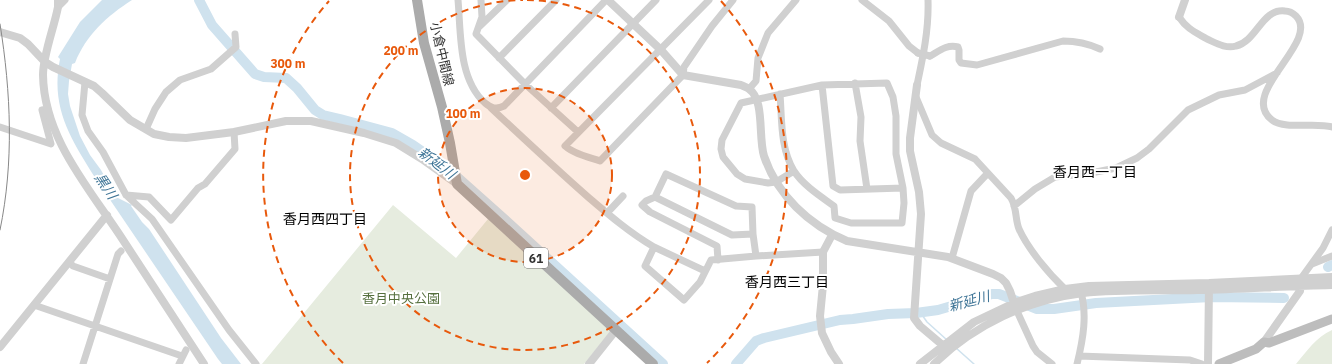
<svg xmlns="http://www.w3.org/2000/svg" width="1332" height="364" font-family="'IBM Plex Sans','Noto Sans JP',sans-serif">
<rect width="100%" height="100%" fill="#fff"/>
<path fill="#e6ecdf" d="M393 205 456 258 488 219 611 331 584 364H262Z
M1332 330V364H1296C1307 351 1316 337 1332 330Z"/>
<path fill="#cfe2ee" d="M102 0H132C107 16 86 35 75 63L72 64 69 81 68 94 70 106 80 136 90 155 101 170 116 197 132 205 131 206 142 222 149 229 221 338 241 364H222L218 359 96 179C71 139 50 108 60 59L58 57 80 22Z"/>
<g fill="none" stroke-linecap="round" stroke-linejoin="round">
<path stroke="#cfe2ee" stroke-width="1.5" d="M920 312 927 322 947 340
M956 348 974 364"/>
<path stroke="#cfe2ee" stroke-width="10" d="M199 0 212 25 255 74 264 77 286 78 297 88 315 110 323 115 340 119 392 133 413 145 439 163 457 177 503 218 663 364
M1328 267 1332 265
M736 364 756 341 764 338 840 320 853 319 888 314 916 313 938 310 992 294H999L1037 309H1054L1096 303 1211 297 1284 298"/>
<path stroke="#d0d0d0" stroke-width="7" d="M458 0C461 32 458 79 485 103 491 108 496 110 504 106L606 0
M481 0 482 17 476 34 525 84 578 132
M709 0 565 146C574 154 588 157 600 161L683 75 684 67 712 26 733 0
M862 0 889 21 909 46 918 53
M58 7 65 0
M1179 17C1187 29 1195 32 1207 39 1216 43 1226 49 1236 46 1257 41 1262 8 1285 11 1289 11 1293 13 1296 16 1321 42 1237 93 1272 120 1285 130 1317 122 1332 127
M480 26 507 0
M930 56C939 51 947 44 958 47L959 50V60L961 63 977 65 1063 41C1077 41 1087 43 1100 49
M499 58 556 0
M85 82 82 115 88 131 103 152 126 195 152 219 229 330 256 364
M855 83 861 117 860 141 867 189
M822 85 833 186 840 190 903 188
M917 85C923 57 929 29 928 0
M749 89 756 81 758 58 768 33 796 0
M780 94C782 119 780 148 794 171 803 185 820 196 834 206L835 218 851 223H902L904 203 903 188 896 154V116L893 97 887 83 822 85 741 103 722 140 721 149 723 157 737 174 745 179 768 183 776 182 794 171
M916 97 932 135 941 143 975 159 1011 198C1017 208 1015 219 1019 229 1028 249 1049 274 1065 289
M491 108C523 138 555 168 588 197 609 215 630 233 654 247L645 266 684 300 700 282 711 260 756 256 823 252
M551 108 656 0
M0 127 51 144 42 110 48 109
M146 129 155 109 166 92 180 80 211 69 236 47 235 34
M126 195 149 197 171 220 198 188 205 184 235 149 234 132
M655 197 666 174 736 206 752 207 753 234
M1014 206 1035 189 1055 177 1091 173 1116 168 1137 158 1149 149 1188 110 1219 95 1245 90 1277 73
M607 213 623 196
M654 247 705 271
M952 258 971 191 987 174
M718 260 717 246 650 212 642 205 646 201 655 197 732 235 753 234 756 256
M69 262 73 266 110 279
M1312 264 1332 256
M1302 277 1323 248 1332 230
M34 305 182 356
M1016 309 1033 346 1037 352 1052 364
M1079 356 1190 360 1202 364
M83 364 118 254 121 251
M179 364 186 350
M1077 364C1083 340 1088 313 1080 289"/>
<path stroke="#d0d0d0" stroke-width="8" d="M58 0V7C54 28 43 55 43 75 44 139 90 189 123 240 150 281 177 323 204 364
M608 0 661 50 683 75 741 85C743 86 747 87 749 89 765 100 758 137 764 156 777 195 809 225 847 241L948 257 993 274 1001 278 1006 283 1010 291 1016 309
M1179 17 1185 0
M0 32 20 38 28 44 45 62 53 67 94 86 102 93 130 120 154 134 169 137 186 138 234 132 286 121H311L364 133 396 143 422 159 457 184
M917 85 910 138V151L919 192 921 214 914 318 920 326 946 348
M832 235 823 252V285L820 316 822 333 831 352 839 364
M1264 342 1300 291 1301 282
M0 347 107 215
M589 364 616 330
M920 364 974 322 1014 303 1035 296 1065 289 1089 286 1209 283 1332 277
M934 364C974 325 1027 300 1083 293 1121 289 1160 291 1198 290 1243 289 1287 286 1332 285
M1208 364 1209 286"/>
<path stroke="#bdbdbd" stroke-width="9" d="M1219 364 1256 349 1264 342 1269 343 1332 319"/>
<path stroke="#ababab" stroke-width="10" d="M417 0 424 43 442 107 450 143 457 184 653 364"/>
<path stroke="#888" stroke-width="1" d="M0 24C11 93 14 162 0 230"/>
<path stroke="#d0d0d0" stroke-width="7" d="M918 53 930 56"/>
</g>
<circle cx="525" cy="175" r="87" fill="#e8590c" fill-opacity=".12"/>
<g fill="none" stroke="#e8590c" stroke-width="2" stroke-dasharray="7 5">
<circle cx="525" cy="175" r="87"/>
<path d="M527 0A175 175 0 1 1 523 0"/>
<path d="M343 363A262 262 0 0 1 329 1M721 1A262 262 0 0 1 707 363"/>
</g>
<g text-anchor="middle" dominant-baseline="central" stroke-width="4" stroke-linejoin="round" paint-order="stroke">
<rect fill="#fff" stroke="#707070" stroke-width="1" x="524" y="248" width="24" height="20" rx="3"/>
<g font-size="12" font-weight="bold" fill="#333">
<text x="536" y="258">61</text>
</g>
<g font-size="13" fill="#333" stroke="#fff">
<text transform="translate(442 54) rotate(77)">小倉中間線</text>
</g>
<g font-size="13" fill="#56703f" stroke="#fff">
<text x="401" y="298">香月中央公園</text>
</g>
<g font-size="14" font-style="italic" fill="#3f7597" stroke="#fff">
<text transform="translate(437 163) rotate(37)">新延川</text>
<text transform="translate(106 186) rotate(56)">黒川</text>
<text transform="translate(969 301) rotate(-15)">新延川</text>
</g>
<g font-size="14" fill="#000" stroke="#fff">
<text x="1095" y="172">香月西一丁目</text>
<text x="325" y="219">香月西四丁目</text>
<text x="787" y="282">香月西三丁目</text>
</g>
</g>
<circle cx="525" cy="175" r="6" fill="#e8590c" stroke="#fff" stroke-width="2"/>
<g font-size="12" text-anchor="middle" font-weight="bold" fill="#e8590c" stroke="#fff" stroke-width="4" stroke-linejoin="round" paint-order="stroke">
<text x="401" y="55">200 m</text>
<text x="288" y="68">300 m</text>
<text x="463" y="118">100 m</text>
</g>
</svg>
